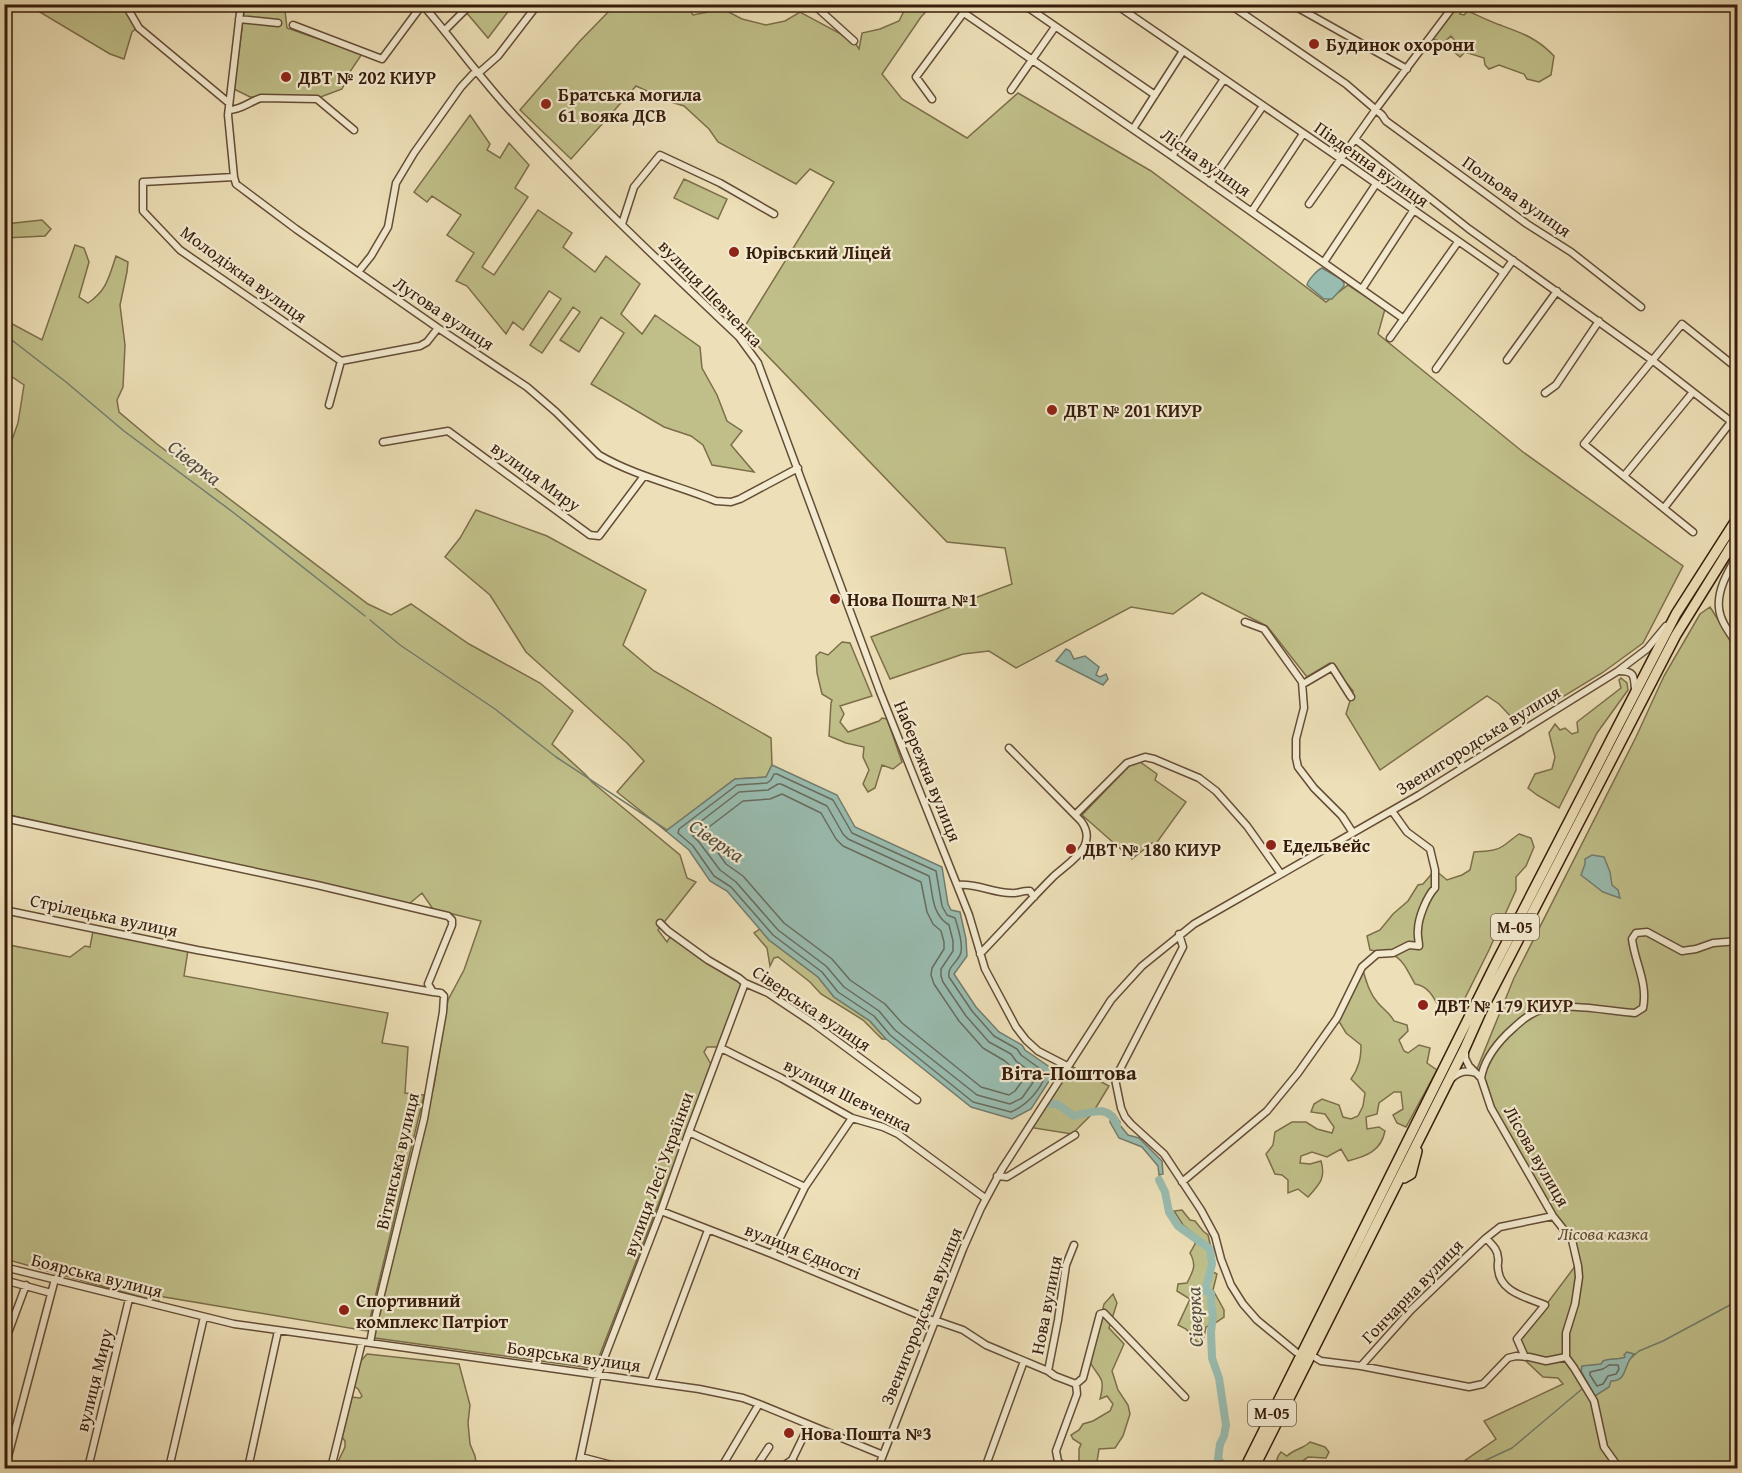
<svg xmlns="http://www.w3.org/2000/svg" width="1742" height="1473" font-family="'Gentium Book Plus',serif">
<rect width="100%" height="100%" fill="#eddfb7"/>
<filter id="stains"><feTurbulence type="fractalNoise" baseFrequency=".00333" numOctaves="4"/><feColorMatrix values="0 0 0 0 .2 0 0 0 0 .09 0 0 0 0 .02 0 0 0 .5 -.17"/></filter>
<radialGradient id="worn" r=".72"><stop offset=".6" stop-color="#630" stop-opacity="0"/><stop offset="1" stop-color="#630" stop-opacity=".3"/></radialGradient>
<path fill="#c0bf89" stroke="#7c6e4a" stroke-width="1.5" d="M28 5H125L137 28 132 32 124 59 110 54Z
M245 5 285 11 287 28 362 54 343 82 344 85 342 89 318 98 286 95 250 97 234 89Z
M471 5H513L488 38 465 11Z
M615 5H687L693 15 723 9 742 19 766 25 785 21 800 12 854 41 859 49 862 33 880 29 899 21 907 5H932L921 17 882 74 902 99 967 138 1018 93 1151 171 1326 302 1348 285 1385 309 1378 334 1523 452 1683 566 1643 643 1602 673 1518 724 1499 704 1487 696 1380 770 1346 714 1353 691 1330 663 1307 677 1267 626 1202 593 1173 614 1131 607 1016 668 989 651 963 654 890 679 871 637 1012 584 1005 548 947 542 759 347 745 326 834 182 810 169 796 184 718 142 709 129 684 106 671 102 636 86 571 159 520 110 579 42Z
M1457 5H1466L1460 14 1464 15 1468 11C1479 16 1489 21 1500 25 1522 33 1537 38 1554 56L1551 75 1539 82 1527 79 1524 74 1499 65 1489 69 1485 65 1484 58 1465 52 1460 57 1453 51 1456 42 1451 36 1443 43 1434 39 1435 34Z
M470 115 490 144 487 150 500 158 509 143 529 165 515 188 528 197 482 267 494 275 538 210 572 233 563 247 595 272 606 256 640 284 621 314 642 334 655 315 700 347 702 368 717 395 727 421 742 431 731 445 754 472 712 465 703 445 691 436 664 427 591 384 624 333 601 317 579 352 560 340 580 312 573 307 542 353 530 345 561 299 549 291 523 330 513 322 506 334 467 286 456 281 474 253 447 235 461 215 432 196 427 202 414 192Z
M684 179 727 199 718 219 674 198Z
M42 220 51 229 45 236 5 238V224Z
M75 245 84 248 89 262 79 297 88 303C107 290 109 277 116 256L128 262 127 272 120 305 125 345 123 387 117 400 119 412 157 444 368 604 391 615 411 604 469 644 540 683 573 711 552 744 585 774 592 782 680 855 687 878 696 882 658 930 667 942 670 937 738 979 743 989 719 1047H707L704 1052 712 1066 597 1362 591 1368 375 1338 371 1328 434 1085 448 1000 464 970 481 921 433 909 422 893 409 904 5 814 4 462 18 423 24 385 5 372V320L42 340Z
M476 510 547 536 646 590 623 645 654 671 771 738 772 765 766 777 735 779 666 831 617 792 644 761 627 743 526 652 490 595 445 557 460 538Z
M1710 607 1738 651 1737 1468H1454L1496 1439 1484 1421 1563 1384 1558 1378 1543 1377 1527 1362 1519 1341 1576 1265 1577 1255 1494 1107 1486 1081 1477 1069 1514 978 1636 737 1664 676 1700 614Z
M842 642 850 643 872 696 840 706 844 714 840 722 848 732 879 721 882 718 887 719 902 762 893 769 882 765 875 788 868 792 863 784 869 770 863 757 864 747 846 743 829 736 831 703 832 700 822 694 817 673 816 656 820 652 828 655Z
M1621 678 1627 683 1628 690 1597 733 1559 808 1537 795 1528 788 1535 774 1552 769 1555 757 1549 733 1555 724 1560 730 1565 728 1572 734 1578 732 1577 722 1621 688 1619 680Z
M1140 762 1157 774 1155 780 1186 802 1155 845 1152 843 1132 859 1082 815 1129 766Z
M1519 834 1531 838 1534 847 1526 866 1516 877V890L1489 950 1463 1002 1456 1010 1439 1007C1433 996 1428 986 1415 984 1400 957 1401 954 1370 950L1367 936 1380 930 1393 914 1408 901 1418 885 1423 884 1435 870 1447 880 1462 875 1470 870 1474 852C1484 851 1495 852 1503 846 1509 842 1513 838 1519 834Z
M760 929 769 940 818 977 834 997 870 1021 886 1039H882L863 1020 821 994 810 982 778 957 774 958 770 966 767 948 754 933Z
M93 931 188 950 184 976 388 1013 382 1043 408 1047 405 1093 424 1095 367 1331 158 1296 159 1302 5 1259 4 968 9 945 70 957 85 946 90 947Z
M1362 967C1366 980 1369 993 1378 1003 1383 1009 1390 1013 1394 1021L1407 1025 1408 1031 1399 1040 1404 1051 1408 1053 1419 1045 1430 1048 1427 1063 1437 1070 1406 1127 1397 1123 1393 1115 1403 1109 1401 1092H1394L1379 1103 1377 1114 1366 1117 1367 1129 1379 1127 1385 1131C1381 1151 1367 1156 1348 1161L1341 1149 1327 1157 1312 1152 1301 1156 1300 1163 1310 1164 1321 1161C1326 1178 1320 1184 1308 1197L1298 1189 1288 1193V1180L1282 1175 1275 1174 1266 1154 1273 1145 1275 1132 1292 1122H1306L1317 1129 1332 1133 1334 1127 1325 1114 1311 1112 1314 1104 1322 1099 1339 1105 1343 1117 1351 1119 1358 1116 1363 1106 1365 1093 1351 1079C1359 1068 1361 1058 1361 1045L1346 1033 1337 1018Z
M1073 1067 1109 1086 1092 1114 1072 1134 1028 1127Z
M1182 1210 1190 1220 1195 1221 1203 1231 1208 1235 1214 1260 1213 1272 1217 1274 1213 1290 1224 1310V1317L1215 1323 1206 1327 1204 1337 1198 1343 1186 1329 1178 1325 1190 1299 1177 1291 1178 1284 1187 1283C1193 1271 1197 1266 1190 1253L1195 1244 1194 1234 1183 1225 1174 1211Z
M1113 1294 1117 1303 1109 1328 1124 1344 1112 1371 1118 1390 1128 1405 1130 1414 1123 1436 1115 1448 1099 1449 1096 1468H1079V1449L1081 1444 1073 1439 1071 1435 1079 1430 1083 1424 1093 1421 1110 1411 1113 1404 1107 1396 1100 1399C1106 1376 1099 1379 1090 1362L1104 1304Z
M367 1354 459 1364 470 1405 468 1423 470 1444 475 1456 477 1468H335L345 1447V1441L342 1437 352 1397 360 1398 362 1396 358 1389 354 1386 359 1363Z
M1310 1442 1325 1447 1329 1452 1326 1458 1308 1457C1301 1464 1295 1461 1288 1468H1279C1276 1461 1276 1458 1281 1452L1287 1456C1294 1449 1303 1449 1310 1442Z"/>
<path fill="#99bcb0" stroke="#727c6e" stroke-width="1.5" d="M1322 268 1341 279 1344 283V286L1332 299H1324L1307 285C1308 280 1317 270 1322 268Z
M1066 649 1070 651 1074 659 1085 656 1099 667 1096 675 1100 677 1106 674 1108 679 1103 685 1056 661Z
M772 765 837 795 855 827 942 867 948 904 951 910 960 912 966 939 967 956 954 974 976 1007 999 1032 1022 1045 1025 1050 1054 1070 1053 1075 1031 1109 1012 1119 971 1107 886 1039 870 1021 834 997 818 977 769 940 727 891 710 881 689 850 666 831 735 779 766 777Z
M1592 855 1604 857 1610 872 1612 885 1618 890 1620 898 1603 892 1581 875 1585 864V859Z
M1114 1114 1120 1122 1119 1124 1128 1135 1139 1138 1162 1161 1163 1174 1159 1175 1158 1166 1142 1147 1119 1138 1110 1122 1111 1115Z
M1627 1352 1634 1354C1632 1357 1629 1360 1628 1363 1624 1372 1624 1381 1611 1381L1609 1387 1595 1396 1581 1371 1582 1366 1601 1364 1603 1361C1610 1358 1618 1360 1625 1357L1624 1355Z"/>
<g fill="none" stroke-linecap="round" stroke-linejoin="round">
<path stroke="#686c5e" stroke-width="1.5" d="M774 774H777L833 800 852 833 936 871 942 906 947 915 955 918C958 928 963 941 961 952 959 962 947 966 949 977L972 1011 994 1036 1017 1049 1021 1055 1046 1073C1041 1090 1027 1105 1011 1112L973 1102 890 1035 874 1016 838 992 822 972 773 935 731 887 714 876 693 846 678 833 679 829 737 785 767 783 771 780Z
M778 784H781L827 806 843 834 848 839 929 876C933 893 931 914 949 925L953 941V951L941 969V976L943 982 966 1016 989 1042 1011 1054 1016 1061 1035 1075 1036 1078 1022 1098 1010 1104 977 1095 895 1030 879 1011 844 987 826 966 778 930 736 882 720 870 699 842 690 833 691 829 739 792 768 790Z
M782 794 821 813 836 839 843 846 921 882 927 912 933 924 941 931 944 942V949L932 968 931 975 934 984 959 1021 983 1048 1005 1061 1023 1077V1080L1015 1091 1009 1095 981 1087 902 1023 885 1004 850 980 832 959 784 923 743 876 726 864 704 833 705 830 743 801 770 799Z
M1609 1365H1618L1619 1369 1616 1374 1608 1376 1603 1384 1597 1386 1590 1375V1372L1603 1369Z"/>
<path stroke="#727c6e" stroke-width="1.5" d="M4 334 66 382 124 431 234 513 365 616
M370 620 400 645 495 709 556 757 667 830
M1632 1357 1639 1351 1663 1341 1730 1305 1738 1302
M1469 1468 1512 1448 1582 1389"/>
<path stroke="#99bcb0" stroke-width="8" d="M1051 1104H1057L1074 1116C1091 1112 1109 1104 1117 1125
M1159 1180 1165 1192 1169 1212 1178 1226 1210 1249 1212 1264 1205 1291 1211 1293V1303L1213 1315 1211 1332 1212 1358 1219 1378 1226 1425 1224 1436 1220 1444 1218 1459 1226 1468"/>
<defs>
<path id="minor" d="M125 4 139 28 229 103
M241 4 228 115 234 177 236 184 296 229 438 328 527 387 556 412 599 455C635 476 677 485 716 501L731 502 740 499 798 468
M422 4C454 41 482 81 515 116 587 193 663 265 739 337L758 363 880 692 969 915 985 969 1016 1027 1026 1040 1038 1051 1067 1066
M813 4 854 41
M1023 4 1155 95
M1115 4 1341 159 1504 273
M1229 4 1346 84 1382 115 1386 121 1527 224 1571 252 1641 307
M1291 4 1407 69
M964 13 1172 156 1404 319
M239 19 278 23
M293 25 382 59 422 5
M445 30 471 4
M1011 90 1055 27
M932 99 916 77 970 4
M229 110C241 110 249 102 261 98L317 99 354 130
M1133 129 1183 51
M1355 139 1469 229 1652 360 1738 427
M1172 156 1224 79
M234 177 143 182V211L180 250 341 361 420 346 427 342 438 328
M1210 183 1263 106
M1309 204 1376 109 1455 4
M1252 211 1303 134
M622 224 634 187 660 155 720 183 774 214
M1324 262 1376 184
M359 271 371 256 388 227 396 183 414 153 461 87 473 74 481 71 498 56 538 4
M1362 289 1413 211
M1390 338 1458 242
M1507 360 1557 291
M1436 369 1513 260
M1545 393 1556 385 1599 321
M329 405 341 361
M383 442 448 431 590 535 599 536 644 476
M1624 476 1693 392
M1664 508 1731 422
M1693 532 1584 444 1682 324 1738 369
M1738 554C1729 570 1717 589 1719 608 1720 622 1731 634 1738 646
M1245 622 1264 629 1302 682 1304 708 1296 739V758L1298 767 1314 788 1342 816 1353 833
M1619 671C1635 671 1634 676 1635 691
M1303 684 1332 667 1351 697
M1076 814 1127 763 1145 757 1154 759 1199 778 1216 791 1247 826 1281 874
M4 818 317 885 448 916 452 920V925L428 984 433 992 441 993 444 996 443 1012 424 1119 373 1327 370 1343
M958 885C976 883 993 893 1011 893 1017 894 1023 890 1030 891L1034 897
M4 910 197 950 433 992
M660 923 668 931 708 960 739 978 745 983 768 993 813 1023 917 1100
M1179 934 1183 947 1115 1079 1121 1108 1125 1117 1131 1124 1164 1154 1201 1210 1215 1236 1221 1259 1231 1285 1243 1304 1257 1320 1296 1352
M980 954C1005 928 1029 901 1054 876 1064 867 1078 858 1084 847 1089 837 1087 829 1081 821L1009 748
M721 1048 781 1078 852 1118 883 1127 898 1134 985 1198
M1465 1052V1058L1469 1066 1481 1078 1491 1108 1553 1216 1572 1240 1578 1266 1579 1277 1575 1304 1566 1333V1357
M1452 1078C1460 1071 1466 1070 1476 1073
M1481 1078C1484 1061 1495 1046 1507 1034 1517 1025 1527 1014 1541 1010 1567 1002 1607 1011 1635 1013L1643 1008C1648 983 1635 963 1632 939L1636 933 1647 932 1682 951 1696 949 1713 943 1738 941
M689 1132 805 1187
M997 1176 1007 1177 1075 1135
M1182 1182 1267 1111 1298 1073 1337 1018 1362 967 1377 954 1393 953 1409 945 1419 946C1419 941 1417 935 1418 930 1418 918 1427 896 1435 888V870L1430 849 1407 832 1392 811
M661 1211 772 1254 931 1320 940 1322 963 1330 986 1345 1048 1371 1055 1376 1076 1384 1077 1394 1056 1451 1058 1461 1064 1468
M1486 1238C1491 1244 1498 1249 1498 1258 1499 1261 1497 1265 1498 1268 1499 1292 1526 1297 1545 1305L1517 1339 1525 1357
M772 1254 805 1187 852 1118
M4 1267 234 1324 699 1389 743 1398 759 1404 883 1455
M4 1280 51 1293
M4 1344 26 1285
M1566 1357 1574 1368 1594 1401 1604 1447 1619 1468
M1316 1358 1321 1361 1361 1366 1469 1387 1483 1384 1508 1358 1516 1356 1529 1357 1546 1361 1566 1357
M1361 1366 1411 1310 1486 1238 1500 1227 1553 1216
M1048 1371 1058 1320 1066 1265 1074 1245
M651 1382 708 1230
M1076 1384 1083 1378 1100 1314 1104 1313 1185 1397
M581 1457 623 1468
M5 1468 55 1279
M88 1468 129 1299
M169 1468 204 1317
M248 1468 278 1331
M331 1468 362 1342
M578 1468 598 1374 661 1211 689 1132 745 983
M721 1468 759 1404
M755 1468 769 1447
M780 1468 792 1460
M799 1468 792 1460 809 1425
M878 1468 963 1249 981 1208 1002 1169 1111 1000 1142 966 1194 924 1419 795 1618 671 1647 649 1666 626
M985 1468 1024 1361"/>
<path id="highway" d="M1400 1177 1404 1178 1411 1174 1417 1151
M1245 1468 1495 965 1618 726 1676 614 1738 517
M1254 1468 1465 1048 1481 1012 1676 635 1738 535"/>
</defs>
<use href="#minor" stroke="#644d36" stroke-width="9"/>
<use href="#highway" stroke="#371c0b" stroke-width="12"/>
<use href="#minor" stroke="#f3ead0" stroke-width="6"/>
<use href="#highway" stroke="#eddfb7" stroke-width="9"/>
</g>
<g fill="#8f2418" stroke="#f3ead0" stroke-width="2">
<circle cx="1314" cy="44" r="6"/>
<circle cx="286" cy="77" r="6"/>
<circle cx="546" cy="104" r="6"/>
<circle cx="734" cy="252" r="6"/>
<circle cx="1052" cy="410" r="6"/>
<circle cx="835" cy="599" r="6"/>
<circle cx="1271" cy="845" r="6"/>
<circle cx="1071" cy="849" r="6"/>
<circle cx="1423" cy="1005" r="6"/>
<circle cx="344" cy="1310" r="6"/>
<circle cx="789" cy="1433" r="6"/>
</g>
<g text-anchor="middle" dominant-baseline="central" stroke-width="4.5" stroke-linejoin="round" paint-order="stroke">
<g fill="#f3ead0" stroke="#6f5a46" stroke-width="1.5">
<rect x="1491" y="914" width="48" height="26" rx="4.5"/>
<rect x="1248" y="1400" width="48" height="26" rx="4.5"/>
</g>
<g font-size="16" font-weight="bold" fill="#371c0b">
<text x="1515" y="927">М-05</text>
<text x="1272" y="1413">М-05</text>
</g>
<g font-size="18" font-weight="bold" fill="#371c0b" stroke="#f3ead0" text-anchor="start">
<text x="1326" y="44">Будинок охорони</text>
<text x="298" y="77">ДВТ № 202 КИУР</text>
<text x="558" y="94">Братська могила<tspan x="558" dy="21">61 вояка ДСВ</tspan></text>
<text x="746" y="252">Юрівський Ліцей</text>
<text x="1064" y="410">ДВТ № 201 КИУР</text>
<text x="847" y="599">Нова Пошта №1</text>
<text x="1283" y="845">Едельвейс</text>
<text x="1083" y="849">ДВТ № 180 КИУР</text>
<text x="1435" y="1005">ДВТ № 179 КИУР</text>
<text x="356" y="1300">Спортивний<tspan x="356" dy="21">комплекс Патріот</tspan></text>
<text x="801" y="1433">Нова Пошта №3</text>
</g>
<g font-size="18" fill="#371c0b" stroke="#f3ead0">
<text transform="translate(1206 162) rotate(35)">Лісна вулиця</text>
<text transform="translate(1372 164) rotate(35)">Південна вулиця</text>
<text transform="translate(1517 196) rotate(35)">Польова вулиця</text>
<text transform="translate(244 274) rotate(36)">Молодіжна вулиця</text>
<text transform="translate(711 293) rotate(46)">вулиця Шевченка</text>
<text transform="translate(444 313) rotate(34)">Лугова вулиця</text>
<text transform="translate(536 476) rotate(36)">вулиця Миру</text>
<text transform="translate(1478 740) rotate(-32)">Звенигородська вулиця</text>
<text transform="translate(928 771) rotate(68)">Набережна вулиця</text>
<text transform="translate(104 915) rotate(12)">Стрілецька вулиця</text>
<text transform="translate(812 1008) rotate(34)">Сіверська вулиця</text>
<text transform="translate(848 1095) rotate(27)">вулиця Шевченка</text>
<text transform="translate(1537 1156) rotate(60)">Лісова вулиця</text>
<text transform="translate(397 1161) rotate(-77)">Вітянська вулиця</text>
<text transform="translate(658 1174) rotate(-70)">вулиця Лесі Українки</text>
<text transform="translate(803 1251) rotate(22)">вулиця Єдності</text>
<text transform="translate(97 1275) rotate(14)">Боярська вулиця</text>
<text transform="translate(1412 1291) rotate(-46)">Гончарна вулиця</text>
<text transform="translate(1046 1305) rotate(-79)">Нова вулиця</text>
<text transform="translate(921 1316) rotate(-68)">Звенигородська вулиця</text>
<text transform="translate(574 1356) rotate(8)">Боярська вулиця</text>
<text transform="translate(94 1380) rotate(-76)">вулиця Миру</text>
</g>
<g font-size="18" font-style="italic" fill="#604d31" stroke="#f3ead0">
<text x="1603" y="1233">Лісова казка</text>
</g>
<g font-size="20" font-style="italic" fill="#544c3d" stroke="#f3ead0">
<text transform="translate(195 462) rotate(38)">Сіверка</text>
<text transform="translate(717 840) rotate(34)">Сіверка</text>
<text transform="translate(1194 1317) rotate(-93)">Сіверка</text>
</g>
<g font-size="21" font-weight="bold" fill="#371c0b" stroke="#f3ead0">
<text x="1069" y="1072">Віта-Поштова</text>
</g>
</g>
<rect width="1742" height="1473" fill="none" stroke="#eddfb7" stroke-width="24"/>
<rect x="6" y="6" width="1730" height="1461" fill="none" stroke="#371c0b" stroke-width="3"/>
<rect x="12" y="12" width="1718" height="1449" fill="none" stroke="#371c0b" stroke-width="1.5"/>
<rect width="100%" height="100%" filter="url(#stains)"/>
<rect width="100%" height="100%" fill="url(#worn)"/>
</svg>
